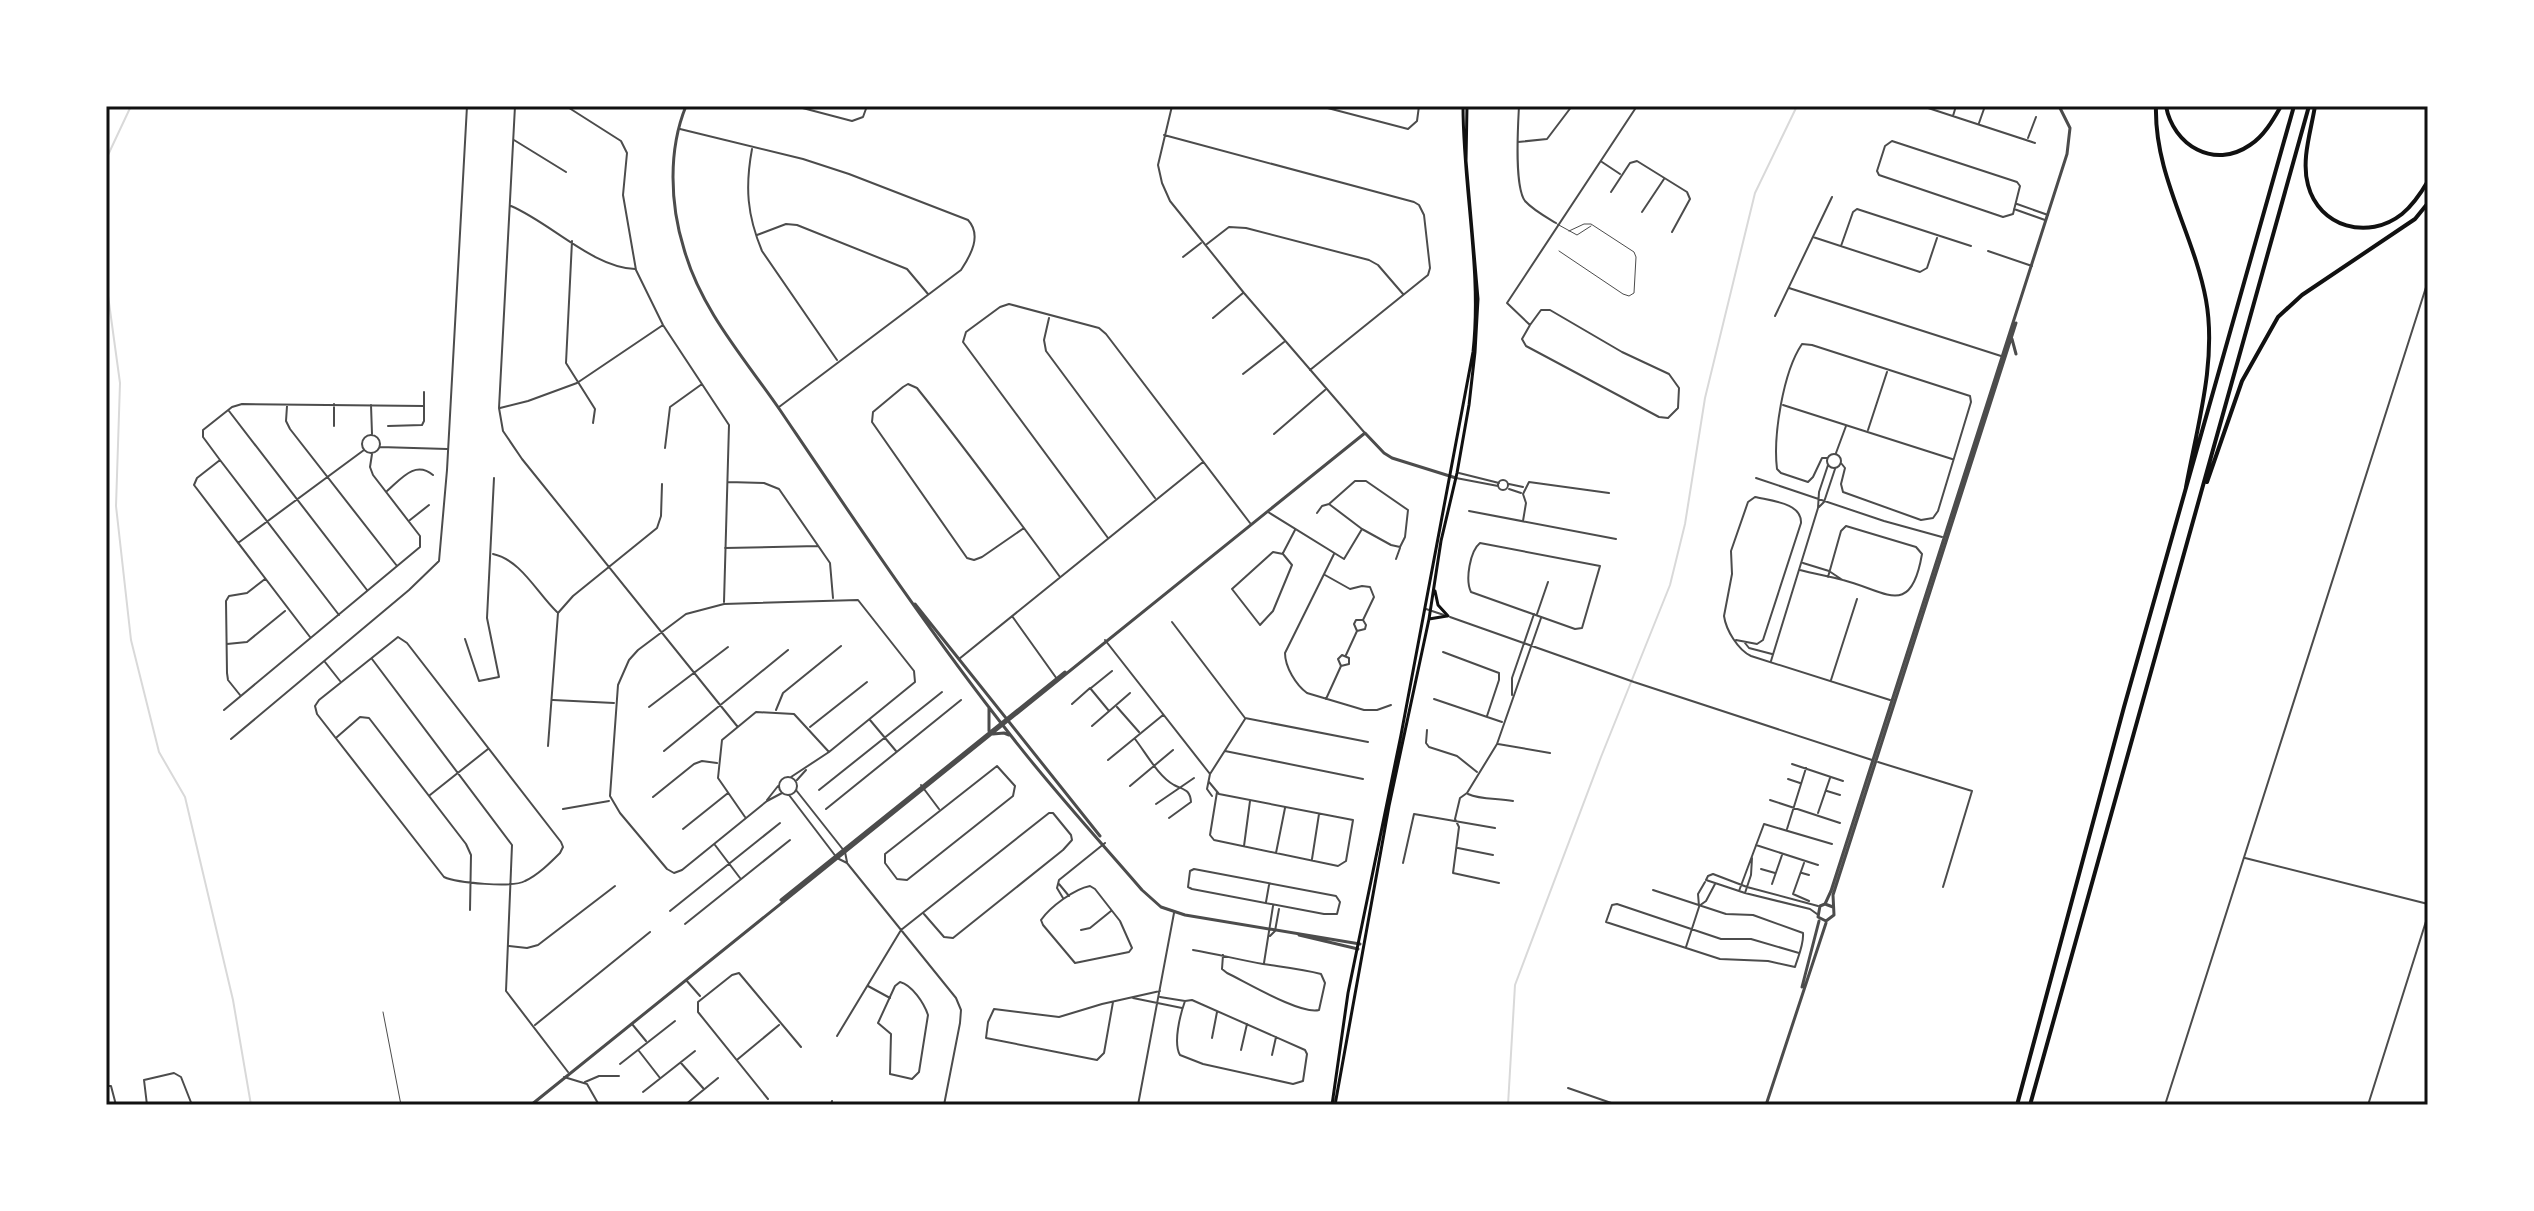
<svg xmlns="http://www.w3.org/2000/svg" width="2534" height="1211" font-family="'Noto Serif',serif">
<rect width="100%" height="100%" fill="#fff"/>
<g fill="none" stroke-linecap="round" stroke-linejoin="round">
<path stroke="#d9d9d9" stroke-width="2" d="M106 175 108 155 131 106
M106 281 120 383 116 506 131 640 159 752 185 797 233 1000 251 1105
M1508 1105 1515 985 1601 757 1670 585 1685 524 1705 398 1755 193 1797 106"/>
<path stroke="#4c4c4c" stroke-width="1" d="M1557 224 1577 235 1591 226
M1559 251 1623 294 1629 296 1634 293 1636 257 1634 252 1591 224H1584L1569 231
M383 1012 401 1105"/>
<path stroke="#4c4c4c" stroke-width="2" d="M515 106 499 408 503 431 522 459 737 726
M566 106 621 141 627 153 623 195 636 270 663 325 729 425 724 602
M795 106 852 121 863 117 867 106
M1035 106 1048 108 1053 106
M1172 106 1158 165 1162 183 1170 201 1244 293 1364 432
M1320 106 1408 129 1417 121 1419 106
M1519 106C1518 126 1514 186 1525 201 1533 210 1546 217 1556 223
M1922 106 2035 143
M1953 116 1956 106
M1979 123 1985 106
M680 129 803 159 849 174 968 220C982 235 971 255 961 270L779 407
M1164 135 1414 202 1419 205 1424 215 1430 268 1428 275 1310 370
M2028 138 2036 117
M514 140 566 172
M1892 141 2017 182 2020 186 2013 214 2003 217 1879 175 1877 171 1885 146Z
M1518 142 1547 139 1572 106
M752 149C745 187 747 215 762 251L837 360
M1602 162 1620 174
M1611 192 1630 163 1637 161 1687 192 1690 199 1672 232
M2017 204 2048 215
M511 206C551 223 592 267 635 269
M2014 209 2045 220
M1642 212 1664 179
M757 235 786 224 797 225 907 269 928 294
M1813 237 1920 272 1927 268 1937 238
M572 241 566 363 595 409 593 423
M1207 244 1229 227 1246 228 1369 260 1378 265 1403 294
M1841 246 1853 212 1857 209 1971 246
M1988 251 2032 266
M1183 257 1201 243
M1789 288 2001 356
M1775 316 1832 197
M1049 318 1044 340 1046 351 1155 498
M1213 318 1243 293
M1530 325 1541 310H1550L1622 352 1669 374 1679 388 1678 408 1668 418 1659 417 1526 346 1522 339 1530 325 1507 303 1637 106
M1243 374 1284 342
M334 404V426
M371 405 372 434
M1783 405 1952 459
M287 406 286 421 290 429 397 566
M500 408 528 401 577 383 663 325
M229 411 367 590
M388 426 422 425 424 421V392
M1868 430 1887 372
M1274 434 1325 390
M362 444a9 9 0 1 1 18 0a9 9 0 1 1-18 0Z
M380 447 447 449
M665 448 670 407 702 384
M1836 453 1846 426
M1827 461a7 7 0 1 1 14 0a7 7 0 1 1-14 0Z
M1827 458H1822L1813 477 1808 482 1781 473 1777 469C1773 436 1783 372 1802 344L1812 345 1970 396 1971 402 1938 511 1933 518 1921 520 1843 492 1841 484 1845 468 1841 463
M220 460 197 478 194 485 310 637
M1459 473 1499 483
M1456 478 1498 486
M1756 478 1884 521 1942 537
M1498 485a5 5 0 1 1 10 0a5 5 0 1 1-10 0Z
M728 482 764 483 779 489 830 563 833 598
M1509 484 1523 487
M1509 489 1521 493
M387 491C401 479 415 460 433 475
M1819 507 1824 502 1835 469
M1469 511 1616 539
M1268 512 1344 559 1362 529 1329 504
M1317 513 1322 506 1329 504 1355 481H1366L1408 510 1405 537 1400 547 1391 545 1362 529
M410 520 429 505
M1523 521 1526 503 1523 494 1529 482 1609 493
M1024 528 982 557 974 560 967 558 872 422 873 412 903 387 908 384 917 388C966 449 1013 513 1060 577
M1108 538 963 342 966 332 1000 307 1009 304 1099 328 1106 334 1250 523
M238 543 364 450
M1480 543 1600 566 1582 628 1575 629 1471 592C1465 580 1470 551 1480 543Z
M725 548 818 546
M1273 552 1283 554 1292 565 1273 611 1260 625 1232 589Z
M1283 553 1295 530
M493 554C521 560 537 593 557 612
M1334 554 1285 653C1285 667 1296 685 1307 693L1364 710H1377L1391 705
M1396 559 1400 548
M1803 563 1829 571 1841 579
M1800 570C1814 574 1829 576 1843 580 1886 591 1911 619 1922 554L1916 547 1846 526 1841 531 1828 577
M1325 575 1350 589 1362 586 1370 587 1374 597 1363 620
M1426 609 1444 615
M1537 614 1548 582
M339 615 220 460 203 437V430L232 407 242 404 424 406
M1012 616 1057 679
M1450 617 1634 682 1872 760
M1172 622 1245 718 1368 742
M398 637 407 643 561 842 563 847 560 853C550 863 538 875 525 881 513 888 457 883 444 877L317 714 315 706 319 700Z
M465 639 479 681 499 677 487 618 494 478
M1105 640 1210 774
M1736 640 1757 644 1763 640 1801 523C1802 503 1772 501 1755 497L1748 502 1731 551 1732 574 1724 616C1726 630 1738 650 1751 656L1890 700
M1745 643 1749 648 1772 654
M227 644 247 642 285 611
M1443 652 1499 673V680L1487 716
M1346 655 1357 631 1354 624 1356 620H1363L1366 625 1365 629 1357 631
M372 659 512 845 506 991 568 1072
M959 659 1203 462
M1771 661 1818 508 1819 492 1828 465
M325 662 340 681
M1831 680 1857 599
M1091 688 1112 671
M240 695 228 680 227 673 226 601 229 596 247 593 265 579
M1512 695V678L1534 614
M1326 699 1341 666 1349 664V658L1342 655 1338 659 1341 666
M1434 699 1502 722
M553 700 614 703
M1072 704 1090 688 1109 711
M649 707 728 647
M1117 707 1139 732
M224 710 420 547V536L373 475 370 467 372 454
M776 710 783 693 841 646
M870 720 896 751
M1092 726 1130 693
M810 727 867 682
M1427 730 1426 743 1429 747 1457 756 1477 772
M337 737 360 717 369 718 466 844 471 855 470 910
M231 739 409 590 439 561 447 470 467 106
M1135 739C1146 753 1158 776 1174 785 1184 790 1190 789 1191 802L1169 818
M1498 744 1550 753
M548 746 558 613 573 596 657 528 661 516 662 484
M664 751 788 650
M1225 751 1363 779
M1108 760 1163 715
M1878 762 1972 791 1943 887
M1792 764 1843 781
M997 766 1015 786 1013 796 907 880 897 879 885 863V854Z
M779 786a9 9 0 1 1 18 0a9 9 0 1 1-18 0Z
M1788 779 1800 783
M797 780 806 770
M1209 782 1219 794 1353 820 1346 861 1338 866 1214 840 1210 835 1217 792
M921 785 939 809
M1130 786 1173 750
M796 790 845 852 847 862
M819 790 942 692
M1827 791 1840 795
M782 793 767 801 682 870 674 873 667 869 620 813 610 796 618 685 629 660 638 650 686 614 724 604 858 600 914 671 915 682 829 752 791 777
M1468 794C1481 800 1498 798 1513 801
M430 795 488 749
M789 795 837 858 847 863 956 998 961 1010 960 1023 944 1105
M1212 796 1207 789 1210 774 1245 719
M653 797 694 764 702 761 717 763
M767 800 778 786
M1770 800 1840 823
M1156 804 1194 778
M563 809 609 801
M826 809 961 700
M1818 813 1830 778
M745 817 718 778 722 740 756 712 794 714 829 752
M683 829 728 793
M1787 829 1806 768
M715 845 740 878
M1756 845 1818 865
M1244 846 1250 801
M1458 848 1493 855
M1276 853 1285 808
M2245 858 2428 904
M1312 859 1319 814
M1403 863 1414 814 1495 828
M1804 863 1793 894 1809 901
M1194 869 1336 896 1340 902 1337 914H1324L1192 889 1188 887 1190 871Z
M1761 869 1775 873
M1802 873 1809 875
M1708 876 1706 880 1745 893 1810 909 1817 914
M1708 876 1713 874 1747 887 1818 906
M1705 882 1698 894 1699 906 1706 901 1715 884
M1499 883 1453 873 1459 827 1455 819 1460 798 1467 793 1497 744 1541 618
M1059 884 1069 896
M1772 884 1782 855
M1090 886 1095 889 1120 921 1132 948 1129 952 1075 963 1043 925 1041 920C1050 907 1074 889 1090 886Z
M1653 890 1726 914 1753 915 1803 933C1804 944 1798 957 1795 967L1768 961 1720 959 1606 922 1612 905 1617 904 1721 939H1751L1799 953
M1739 891 1764 824 1832 844
M1745 893 1751 875 1752 858
M1063 898 1057 888 1059 880 1105 843
M1266 902 1269 885
M670 911 780 823
M685 924 790 840
M1081 930 1090 928 1111 911
M1270 936 1275 931 1279 909
M509 946 527 948 538 945 615 886
M1686 947 1699 907
M1193 950C1217 954 1240 960 1263 964 1282 967 1302 969 1321 974L1325 983 1319 1010C1301 1015 1246 982 1227 973L1222 969 1223 955
M1264 963 1273 906
M686 980 700 996
M900 982C912 985 924 1003 928 1015L919 1072 912 1079 890 1074 891 1034 878 1023 895 986Z
M868 986 890 998
M1160 997 1185 1001
M1133 998 1182 1008
M1192 1000 1305 1050 1307 1054 1303 1081 1293 1084 1203 1064 1180 1055C1173 1043 1180 1015 1185 1001Z
M1113 1002 1104 1053 1097 1060 986 1038 988 1022 994 1009 1059 1017 1102 1004 1160 991
M632 1024 646 1041
M535 1025 650 932
M837 1036 901 930 1049 813H1053L1071 835 1072 840 1063 850 953 938 944 937 924 914
M1212 1038 1217 1012
M1241 1050 1247 1024
M639 1051 660 1078
M1272 1055 1276 1037
M738 1059 779 1025
M681 1063 703 1088
M620 1064 675 1021
M564 1077 587 1084 599 1105
M585 1082 599 1076H619
M106 1086H111L116 1105
M1568 1088 1617 1105
M643 1092 695 1051
M768 1099 698 1012V1002L732 975 739 973 801 1047
M147 1105 144 1080 174 1073 181 1077 192 1105
M685 1105 718 1078
M831 1105 832 1101
M1138 1105 1174 913
M2165 1105 2428 281
M2368 1105 2428 915"/>
<path stroke="#4c4c4c" stroke-width="3" d="M686 106C668 150 670 204 684 249 701 310 745 359 780 410 855 521 929 632 1012 737 1053 790 1098 839 1142 890L1161 907 1185 915 1360 944
M2012 339 2016 354
M915 604 1100 836
M989 707V731
M993 734 1004 733 1009 735
M781 900 1065 672
M1825 904 1831 891 2067 154 2070 128 2059 106
M1833 907 1825 904 1820 906 1818 917 1826 921 1834 915 1833 895 2016 323
M1299 935 1358 949
M1802 987 1819 921
M531 1105 1365 433 1384 453 1392 458 1456 478
M1766 1105 1826 923"/>
<path stroke="#111" stroke-width="3" d="M1435 591 1438 605 1448 616
M1429 619 1447 616
M1332 1105 1348 993 1401 735 1473 352C1482 270 1463 188 1463 106
M1335 1105 1389 806 1429 619 1441 541 1457 473 1469 405 1475 352 1478 299 1466 161 1467 106"/>
<path stroke="#111" stroke-width="4" d="M2156 106C2154 175 2194 234 2206 300 2217 361 2197 427 2186 487
M2166 106C2173 145 2214 170 2250 145 2264 136 2273 120 2281 106
M2315 106C2311 131 2301 160 2308 185 2319 227 2368 241 2402 214 2413 205 2421 193 2428 181
M2207 482 2242 381 2278 317 2302 295 2415 219 2428 203
M2017 1105 2124 707 2294 106
M2030 1105 2309 106"/>
</g>
<rect width="2534" height="1211" fill="none" stroke="#ffffff" stroke-width="216"/>
<rect x="108" y="108" width="2318" height="995" fill="none" stroke="#111" stroke-width="3"/>
</svg>
